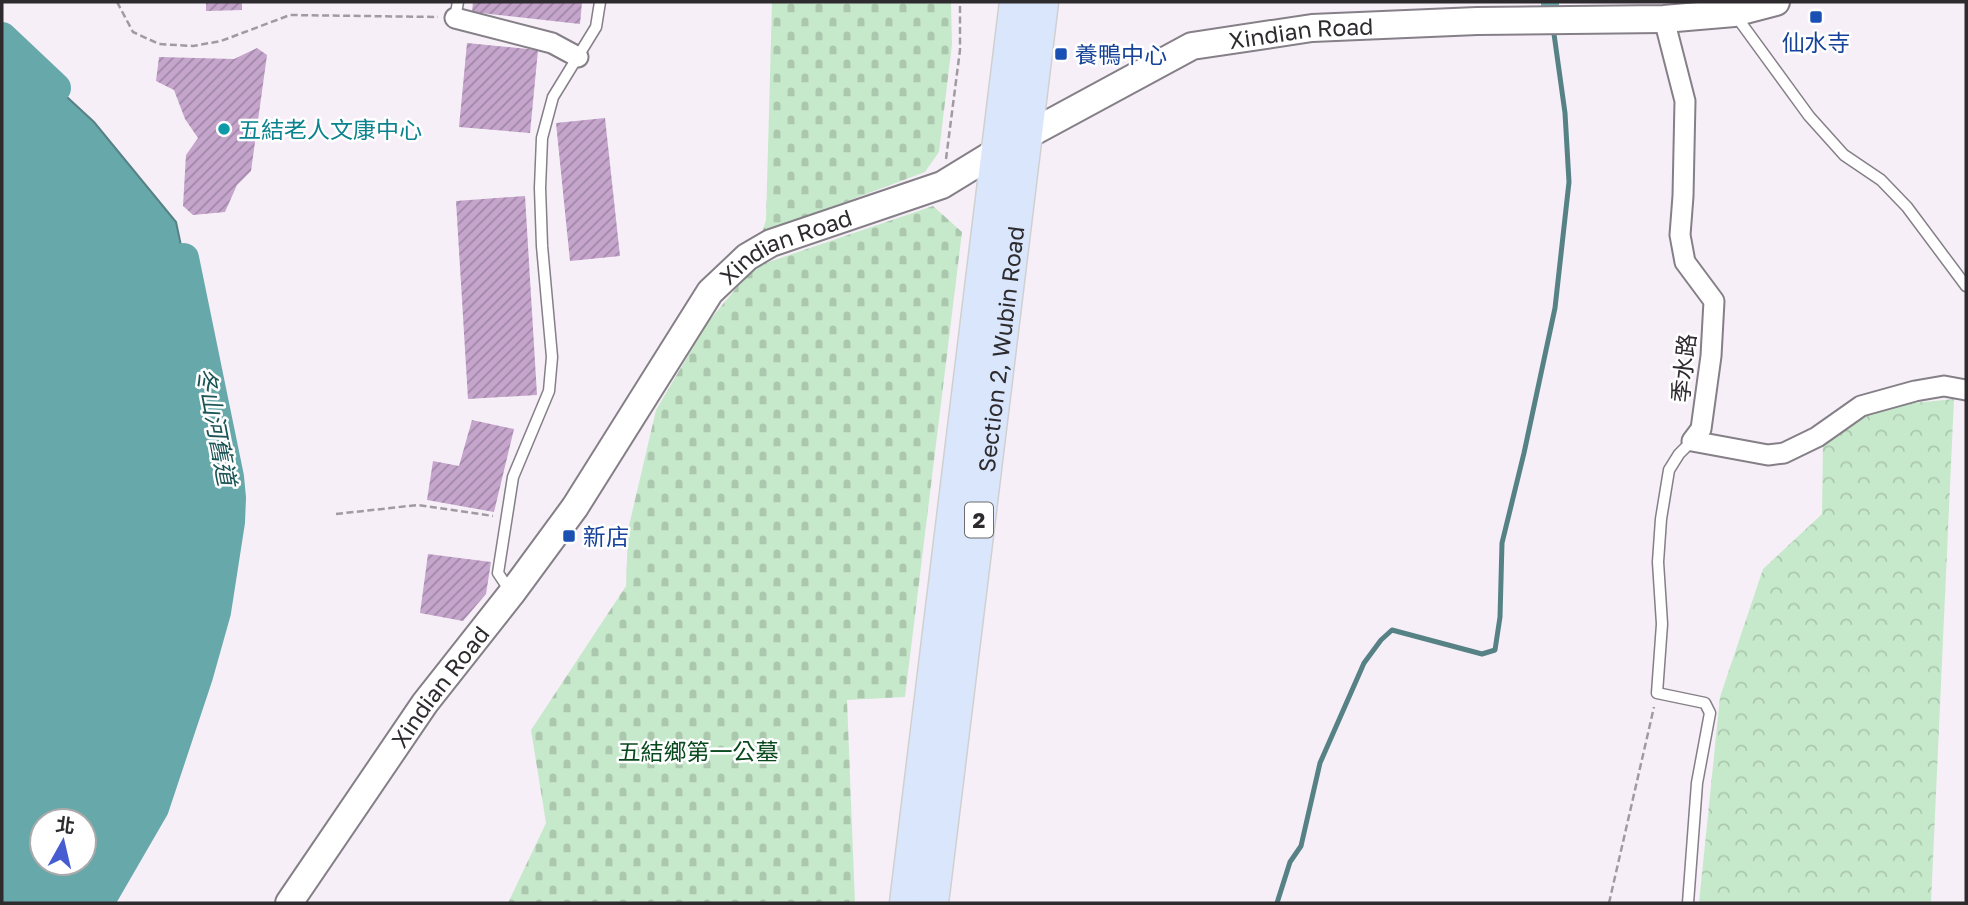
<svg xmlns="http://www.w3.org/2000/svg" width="1968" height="905" font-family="'Golos Text','Noto Sans TC',sans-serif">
<defs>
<pattern id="forest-crowns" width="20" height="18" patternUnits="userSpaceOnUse" patternTransform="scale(1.75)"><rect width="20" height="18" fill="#c7e9cb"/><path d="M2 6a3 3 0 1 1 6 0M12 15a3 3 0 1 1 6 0" fill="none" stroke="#abc8af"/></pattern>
<pattern id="cemetery-stones" width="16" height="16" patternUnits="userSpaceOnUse" patternTransform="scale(1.75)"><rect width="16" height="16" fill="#c7e9cb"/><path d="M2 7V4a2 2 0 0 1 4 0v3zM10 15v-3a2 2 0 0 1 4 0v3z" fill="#abc8af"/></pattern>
<pattern id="building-hatch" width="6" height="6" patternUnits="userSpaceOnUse" patternTransform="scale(1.75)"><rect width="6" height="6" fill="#c5a5cc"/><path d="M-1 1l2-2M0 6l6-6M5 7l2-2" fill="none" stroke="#a087a6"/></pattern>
</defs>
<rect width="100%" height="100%" fill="#f7eff8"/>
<path fill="url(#forest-crowns)" d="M1954 399 1931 903H1699L1720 697 1763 569 1822 514 1823 440 1884 406Z"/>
<path fill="url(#cemetery-stones)" d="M772 2H951L952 44 939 152 925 172 762 233 766 220Z
M933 206 962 232 905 697 847 700 855 903H508L546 823 531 730 626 586 628 530 656 410 708 322 754 267Z"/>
<path fill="#67a8ab" stroke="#568286" stroke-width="2" fill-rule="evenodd" d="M2 37 94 122 176 222 212 391 231 498 216 612 198 676 151 813 99 903H2ZM42 821H84V863H42Z"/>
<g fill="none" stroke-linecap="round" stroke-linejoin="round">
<path stroke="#568286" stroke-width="5" d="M1277 903 1290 862 1301 846 1320 763 1364 663 1381 640 1392 630 1482 654 1495 650 1500 617 1502 543 1524 453 1555 308 1569 182 1565 113 1554 34"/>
<path stroke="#67a8ab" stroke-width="18" d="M1550 2V5"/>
<path stroke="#67a8ab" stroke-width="30" d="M2 37 56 88
M99 903 154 808 198 676 216 612 230 522 231 498 229 477 184 258"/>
</g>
<path fill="url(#building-hatch)" d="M206 2H242V10L206 11Z
M473 2H582L580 24 472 12Z
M467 43 538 50 530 133 459 127Z
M257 48 267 55 251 171 237 185 225 212 193 215 183 206 186 155 198 138 185 119 174 90 156 81 159 57 234 59Z
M605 118 620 256 570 261 556 123Z
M525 196 537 395 468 399 456 201Z
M472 420 514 429 494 512 427 500 433 461 459 466Z
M428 554 491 562 486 594 463 621 420 613Z"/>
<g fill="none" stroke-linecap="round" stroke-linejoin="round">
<defs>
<path id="lane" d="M1736 16 1809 116 1844 155 1881 180 1907 207 1966 286
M455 18 458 2
M510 591 498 573 513 477 549 391 552 357 542 246 540 188 542 138 553 97 596 27 600 2
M1688 903 1697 783 1710 713 1705 703 1657 693 1662 624 1658 562 1661 519 1669 470 1679 454 1692 441"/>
<path id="street" d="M455 18 552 43 578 57
M1664 19 1685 101 1683 196 1680 235 1685 262 1714 301 1711 356 1701 429 1692 441 1768 455 1784 453 1817 437 1861 406 1915 391 1944 386 1966 390"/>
<g id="secondary">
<path id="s1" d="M289 903 425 703 511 594 575 507 710 292 747 257 771 243 942 185 996 152 1192 46 1312 28 1477 21 1664 19 1734 13 1776 2"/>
</g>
<g id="primary">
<path d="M905 903 1015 2"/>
<path id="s2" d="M933 903 1043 2"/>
</g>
</defs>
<use href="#lane" stroke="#857f87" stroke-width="13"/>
<use href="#street" stroke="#857f87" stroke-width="23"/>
<use href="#secondary" stroke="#857f87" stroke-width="30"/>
<use href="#primary" stroke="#d1d0d1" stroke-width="33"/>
<path stroke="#a09aa1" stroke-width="2.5" stroke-dasharray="7 3.5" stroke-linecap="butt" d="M117 2 133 32 159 44 193 46 221 41 290 15 438 17
M946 159 960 50V2
M336 514 418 505 493 516
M1609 903 1654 707"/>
<use href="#lane" stroke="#fff" stroke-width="10"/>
<use href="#street" stroke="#fff" stroke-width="19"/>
<use href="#secondary" stroke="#fff" stroke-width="26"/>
<use href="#primary" stroke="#d9e6fc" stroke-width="30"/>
</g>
<g fill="#1a4fb4" stroke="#fff" stroke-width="2.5">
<rect x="1809" y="10" width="14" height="14" rx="3.5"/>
<rect x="1054" y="47" width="14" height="14" rx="3.5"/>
<rect x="562" y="529" width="14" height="14" rx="3.5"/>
</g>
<circle fill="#0f9aa8" stroke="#fff" stroke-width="2.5" cx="224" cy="129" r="7"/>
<g text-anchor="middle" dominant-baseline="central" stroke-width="5" stroke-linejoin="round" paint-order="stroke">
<rect fill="#fff" stroke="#6d6b6d" stroke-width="2" x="965" y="502.5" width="28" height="35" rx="5"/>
<g font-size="21" font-weight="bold" fill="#2e2b2e">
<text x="979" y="520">2</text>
</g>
<g font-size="23" fill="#2e2b2e" stroke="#fff">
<text stroke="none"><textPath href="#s1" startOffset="1398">Xindian Road</textPath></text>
<text stroke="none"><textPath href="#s1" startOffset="833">Xindian Road</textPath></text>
<text stroke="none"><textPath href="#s2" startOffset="558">Section 2, Wubin Road</textPath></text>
<text transform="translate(1683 368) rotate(-84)">季水路</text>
<text stroke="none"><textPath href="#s1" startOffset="264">Xindian Road</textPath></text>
</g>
<g font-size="23" fill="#164399" stroke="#fff" text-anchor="start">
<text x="1816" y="42" text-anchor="middle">仙水寺</text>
<text x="1075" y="54">養鴨中心</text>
<text x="583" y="536">新店</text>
</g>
<g font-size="23" fill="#0d838f" stroke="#fff" text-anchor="start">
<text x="238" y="129">五結老人文康中心</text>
</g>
<g font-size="23" fill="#08491d" stroke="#fff">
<text x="698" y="751">五結鄉第一公墓</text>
</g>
<g font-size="24" font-style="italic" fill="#1c5557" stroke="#fff">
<text transform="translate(217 426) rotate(79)">冬山河舊道</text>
</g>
</g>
<rect width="1968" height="905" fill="none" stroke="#2e2b2e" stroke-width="7"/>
<g transform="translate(63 842) rotate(8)"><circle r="33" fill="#ffffff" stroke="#abaaab" stroke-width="2"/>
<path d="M0-5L12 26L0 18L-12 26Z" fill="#465dd1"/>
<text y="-10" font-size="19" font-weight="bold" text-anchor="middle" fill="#2e2b2e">北</text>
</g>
</svg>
